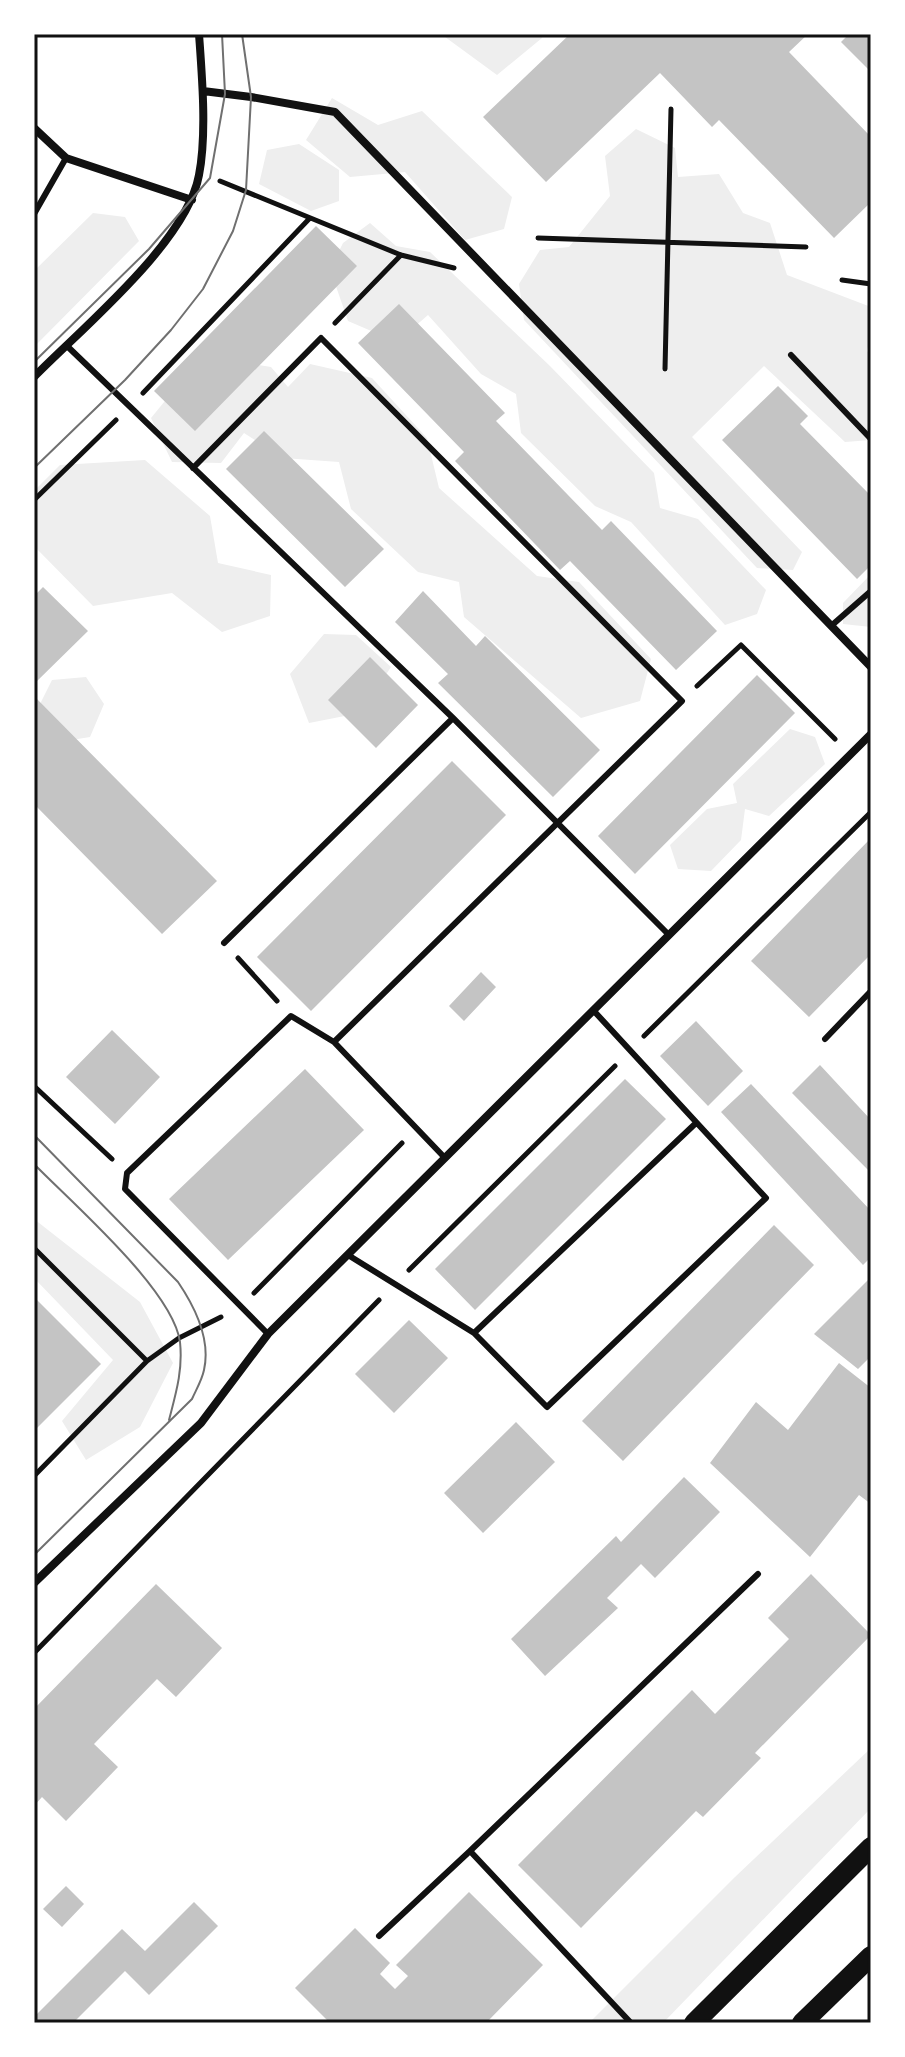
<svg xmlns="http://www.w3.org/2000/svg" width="905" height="2057" font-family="'Work Sans',sans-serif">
<rect width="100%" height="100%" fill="#fff"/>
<path fill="#eee" d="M441 34H543L542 38 497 75Z
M332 98 378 125 422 111 512 197 504 229 465 240 405 172 350 177 306 140Z
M636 129 675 148 678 177 719 174 743 213 770 223 787 275 871 307V334L867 351 871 356V440L845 442 764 366 692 437 802 552 793 570 757 568 524 320 519 284 540 250 569 247 610 196 605 156Z
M299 144 339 170V201L311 211 259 184 267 150Z
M93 213 125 217 139 241 34 347V271Z
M370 223 396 246 430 252 550 366 654 473 660 508 698 519 766 590 757 614 725 625 631 522 595 506 521 433 516 394 481 374 428 315 397 342 348 321 330 269 343 243Z
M234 361 271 367 288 387 310 364 372 378 427 438 439 488 537 576 579 582 651 659 640 701 581 718 464 617 459 582 418 572 351 509 339 462 283 458 244 433 221 463 172 462 151 418 169 396Z
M145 460 210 516 218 563 271 575 270 616 222 632 172 593 93 606 34 546V491L60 465Z
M871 574V627L843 624V603Z
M324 634 356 635 391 667 360 713 309 723 290 674Z
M86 677 104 704 90 737 59 742 37 710 52 680Z
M790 729 815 737 825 764 769 816 745 809 741 840 711 871 678 869 670 845 707 809 737 803 733 784Z
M34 1219 140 1302 173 1363 140 1427 86 1460 62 1421 113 1360 34 1278Z
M871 1748V1808L663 2023H589L735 1877Z"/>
<path fill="#c4c4c4" d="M570 34H808L789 52 871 137V202L834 238 719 120 712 127 660 73 546 182 483 117Z
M849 34H871V72L841 42Z
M316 226 357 266 195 431 154 391Z
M399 304 505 413 496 421 602 530 611 521 717 631 676 670 570 561 560 570 455 461 464 452 358 343Z
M778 386 808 416 800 424 871 496V565L857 579 722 440Z
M264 431 384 549 345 587 226 469Z
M43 587 88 631 34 684V596Z
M423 591 476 646 485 636 600 750 553 797 438 683 448 674 395 622Z
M370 657 418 705 376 748 328 700Z
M757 675 795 713 635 874 598 836Z
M34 696 217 881 162 934 34 804Z
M452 761 506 815 311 1011 257 957Z
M871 838V954L809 1017 751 961Z
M481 972 496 987 464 1021 449 1006Z
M696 1021 743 1071 708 1106 660 1056Z
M112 1030 160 1077 115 1124 66 1077Z
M820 1065 871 1120V1173L792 1093Z
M305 1069 364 1130 228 1260 169 1199Z
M625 1079 666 1119 475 1310 435 1269Z
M751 1084 871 1211V1257L863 1265 721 1112Z
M774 1225 814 1265 623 1461 582 1421Z
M871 1277V1356L858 1369 814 1334Z
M37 1300 101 1364 34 1431V1304Z
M409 1320 448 1358 394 1413 355 1374Z
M839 1363 871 1388V1504L859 1495 810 1557 710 1463 756 1402 788 1430Z
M516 1422 555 1462 483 1533 444 1493Z
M684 1477 720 1512 655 1578 641 1564 607 1598 618 1608 545 1676 511 1639 616 1536 621 1542Z
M811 1574 871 1635 755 1753 761 1758 703 1817 696 1811 581 1928 518 1865 692 1690 715 1714 789 1639 768 1618Z
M156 1584 222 1648 176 1697 157 1679 94 1744 118 1767 66 1821 42 1797 34 1806V1709Z
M66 1886 84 1904 62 1927 43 1909Z
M469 1892 543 1965 486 2023H330L295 1988 355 1928 390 1963 380 1974 395 1989 408 1976 396 1965Z
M194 1902 218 1926 149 1995 125 1971 73 2023H34V2017L122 1929 145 1951Z"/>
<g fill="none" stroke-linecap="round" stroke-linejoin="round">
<path stroke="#111" stroke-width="5" d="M220 181 401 255 454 268
M538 238 806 247
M842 280 871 284
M335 323 401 255
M665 369 671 109
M143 393 309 219
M34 500 116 420
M697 686 741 645 835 739
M238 958 277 1001
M644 1036 871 812
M34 1086 112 1159
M34 1248 147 1361
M409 1270 615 1066
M254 1293 402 1143
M34 1476 147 1361 179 1338 221 1317
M34 1653 379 1300"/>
<path stroke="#111" stroke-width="6" d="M34 214 66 158
M66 345 453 718 669 935
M791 355 871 439
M193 468 321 338 682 701 334 1042 291 1016 127 1173 125 1189 268 1334
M831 626 871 591
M224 943 453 718
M825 1039 871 991
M334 1042 445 1158
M348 1255 474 1333 547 1407 766 1198 593 1010
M474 1333 696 1123
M379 1936 470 1851
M631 2023 470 1851 758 1574"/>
<path stroke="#111" stroke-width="8" d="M203 91 251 97 335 112 871 667
M34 128 66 158 192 200
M34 377C82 328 187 242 199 175 207 134 202 76 199 34
M34 1583 201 1423 268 1334 871 734"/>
<path stroke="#111" stroke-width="20" d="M694 2023 871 1847
M802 2023 871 1956"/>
<path stroke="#707070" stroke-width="2" d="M34 362 149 249 210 178 225 94 222 34
M34 468 125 380 171 330 203 289 233 231 246 190 251 97 242 34
M34 1135 178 1282C195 1307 211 1339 204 1370 202 1380 196 1390 192 1399L34 1555
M34 1164C72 1203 173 1290 180 1342 183 1370 176 1393 169 1420"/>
</g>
<rect width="905" height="2057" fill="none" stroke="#ffffff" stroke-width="72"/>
<rect x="36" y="36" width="833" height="1985" fill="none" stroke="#111" stroke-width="3"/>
</svg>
